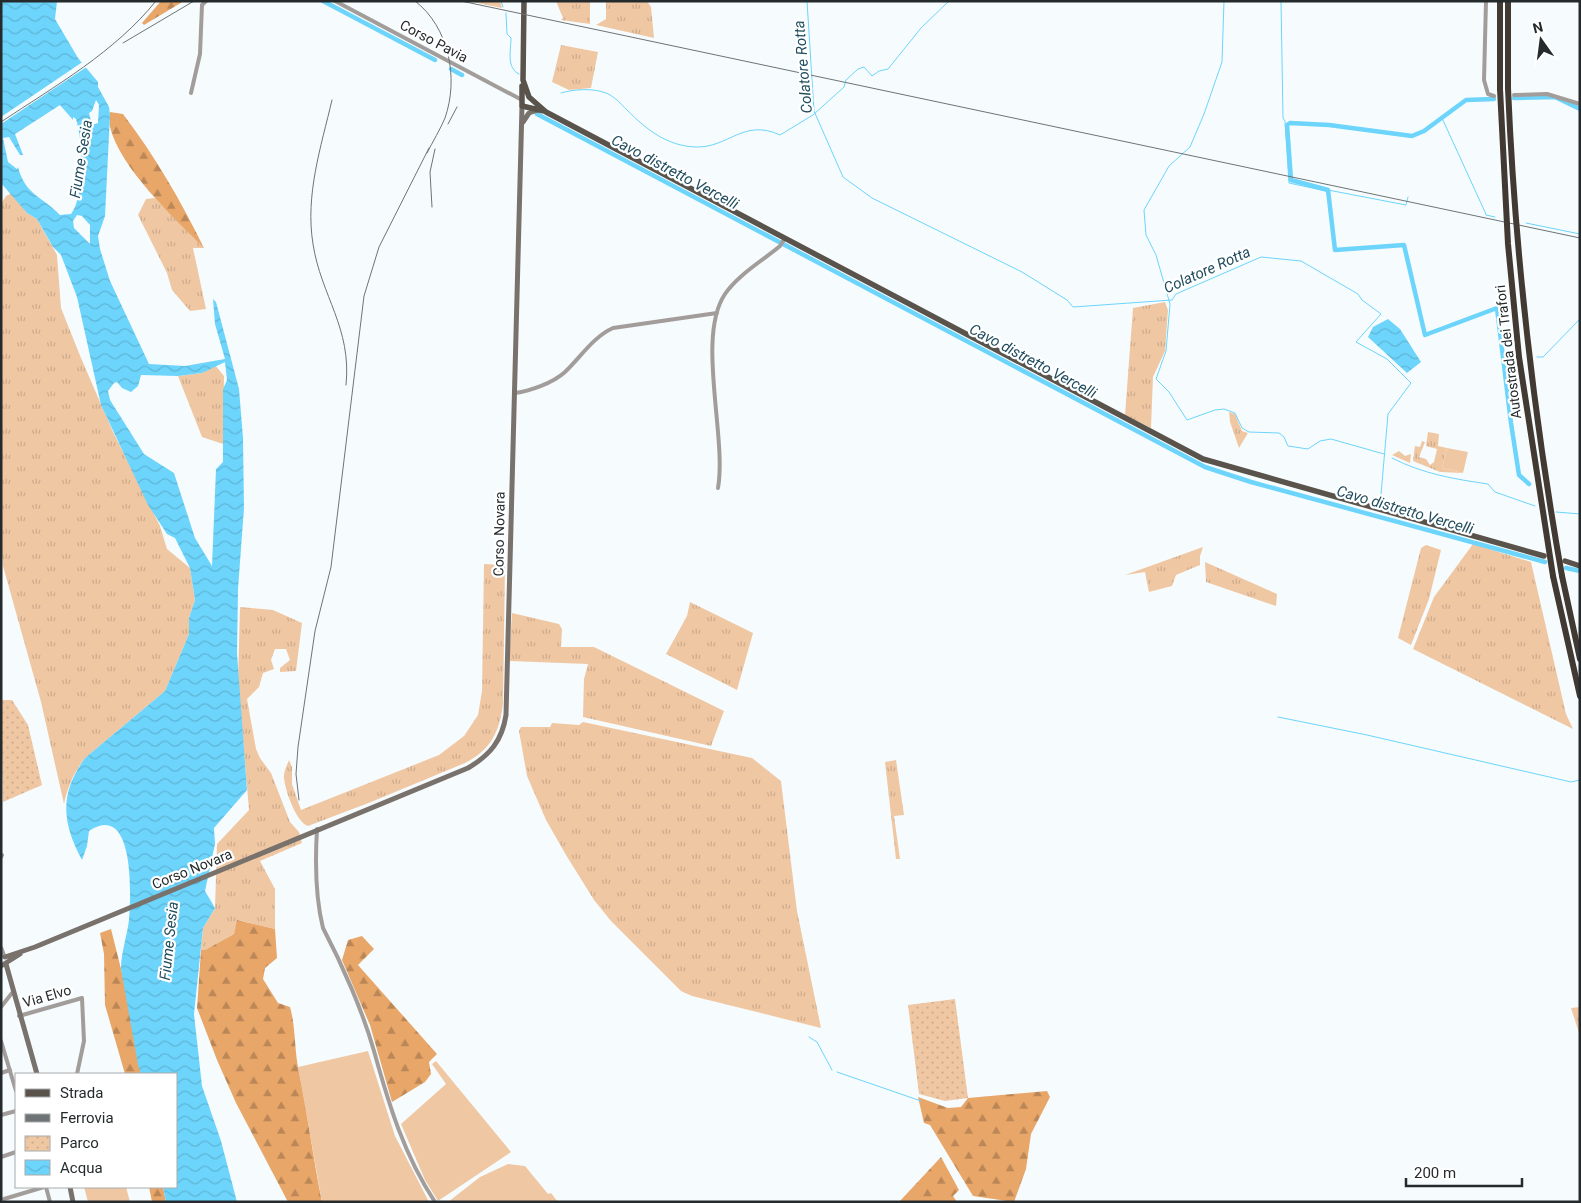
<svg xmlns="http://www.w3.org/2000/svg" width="1581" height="1203" font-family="Roboto,sans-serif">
<defs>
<pattern id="grass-tufts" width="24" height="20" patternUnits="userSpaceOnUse" patternTransform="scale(1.25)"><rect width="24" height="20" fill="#f0c7a3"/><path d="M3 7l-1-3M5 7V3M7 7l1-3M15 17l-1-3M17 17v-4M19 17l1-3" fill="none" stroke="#ceab8d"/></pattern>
<pattern id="forest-firs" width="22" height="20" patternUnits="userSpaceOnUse" patternTransform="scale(1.25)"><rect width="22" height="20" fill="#e8a669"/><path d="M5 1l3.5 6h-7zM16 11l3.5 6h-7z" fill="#bc8757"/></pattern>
<pattern id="park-dots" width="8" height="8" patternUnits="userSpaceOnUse" patternTransform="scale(1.25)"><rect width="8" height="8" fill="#f0c7a3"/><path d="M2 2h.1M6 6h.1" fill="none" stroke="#ceab8d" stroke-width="1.8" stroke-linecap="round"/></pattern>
<pattern id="water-waves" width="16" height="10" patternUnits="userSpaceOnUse" patternTransform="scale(1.25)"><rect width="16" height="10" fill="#6dd4fb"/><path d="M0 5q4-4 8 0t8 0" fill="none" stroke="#5eb6d7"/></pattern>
</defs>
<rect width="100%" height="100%" fill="#f6fcfe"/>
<path fill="url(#grass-tufts)" d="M468 1H500L502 8Z
M556 1H590V24L561 20 563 18Z
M606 1H647L651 7 654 38 596 25 606 19Z
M561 45 598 52 591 88 569 90 552 82Z
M12 193 27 213 37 219 57 255 61 308 81 358 113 432 160 526 167 549 190 568 195 600 189 618V634L165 691 85 758C74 772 68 786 64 804L41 702 3 566 1 540V204L6 196Z
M155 198 204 248H193L206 309 190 311 172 290 167 273 138 215 146 199Z
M1165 302 1168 310 1165 351 1153 377 1151 428 1125 415 1133 308Z
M215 365 224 376 223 444 202 437 178 376 202 373Z
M1229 412 1235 414 1242 431 1248 433 1239 448 1230 422Z
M1428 432 1439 434 1438 446 1447 448 1442 468 1463 473 1440 472 1413 461 1415 446 1420 447 1422 441 1425 442 1419 457 1426 459 1430 465 1434 462 1437 449 1426 446Z
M1399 451 1405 456 1411 454 1410 463 1392 455Z
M1473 544 1531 562 1566 714 1573 729 1413 649 1434 597Z
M1426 545 1441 550 1429 599 1411 645 1398 638 1421 548Z
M1203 547 1200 556V565L1176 575 1172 586 1149 592 1145 572 1125 575Z
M1205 562 1277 594 1276 606 1206 582Z
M484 564 505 565 503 703C500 731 491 750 465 763L371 802 308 826C296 822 285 790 284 778 283 773 287 765 289 760L292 767V784L301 810 439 755 464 736 478 715 482 691Z
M690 602 753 633 737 690 666 654 687 616Z
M240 607 273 610 302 623 296 671 280 672V668L290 660 286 649H275L271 660 274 669 263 673 259 687 247 699 256 749 260 758 271 773 290 822 299 832 302 843 260 861 275 889V929L238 920 234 934 205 950H201L203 928 215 908 217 844 249 810 238 681Z
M512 613 559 624 562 629 561 647H594L724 711 711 746 583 717 584 679 588 664 509 661Z
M583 722 752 758 781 781 797 911 821 1028 692 996 681 991 611 921 594 900 566 855 546 820 527 776 519 731 521 727H550L552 723 579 725Z
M896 760 904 815 894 816 900 859H896L885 762Z
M1580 1007V1036L1571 1008Z"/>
<path fill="url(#forest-firs)" d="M161 1H184L144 25 142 23Z
M110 112 123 114C155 156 181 201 204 248 174 218 120 168 110 127 109 122 110 117 110 112Z
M237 920 275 929 277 958 265 968 263 979 278 1003 290 1007C296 1028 294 1050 299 1072 308 1114 313 1159 322 1202H288L236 1103 217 1060 197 1008 201 950H205L234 934Z
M111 929 125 985 141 1074H125L105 1005 104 954 100 933Z
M362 936 374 949 358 965 437 1054 429 1062 431 1074 425 1082 392 1102 370 1025 342 960 348 940Z
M1047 1091 1050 1097 1031 1134 1026 1169 1014 1202 973 1196 930 1125 924 1123 918 1097 948 1108 961 1107 968 1098Z
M941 1157 959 1190 953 1196 957 1202H899Z
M149 1187H163L166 1202H152Z"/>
<path fill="url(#park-dots)" d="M1 700H12L28 725 42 785 3 802Z
M955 999 968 1098 945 1101 919 1094 908 1005Z"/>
<path fill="#f0c7a3" d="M1447 448 1468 452 1463 473 1442 468Z
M368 1051 395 1136 429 1202H322L298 1067Z
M436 1061 511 1152 438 1201 425 1180 401 1124 446 1084 432 1064Z
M508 1164 525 1166 548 1194 551 1193 558 1202H448L480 1177Z
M84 1187H126L130 1202H88Z"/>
<path fill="url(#water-waves)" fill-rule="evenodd" d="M1 1H57L55 19 78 58 98 82V87L109 107 110 115 105 216 98 236 100 249 110 281 149 364 185 366 225 359 215 324 213 299 216 302 239 389 243 438 244 508 238 589 237 653 247 790 214 828 215 844 205 891 215 908 203 928 194 1014 202 1086 221 1141 237 1202H166L163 1187H176V1074H141L138 1065 121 969C121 953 127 936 129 920 131 896 135 800 89 831L87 846 82 860C61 821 60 793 85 758L165 691 189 634V618L195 600 190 568 175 538 167 534 148 505 101 405 77 297 61 255 53 247 37 219 27 213 1 183ZM96 100 99 105 98 123 92 125 89 113 92 111ZM60 105 73 120V117L76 119C83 140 85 196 71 214L60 215C43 197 25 195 18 167L17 169 8 162 3 138 9 137 20 155H23L15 134ZM77 215 82 216 90 225V244L74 228 73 221ZM225 362 227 380 223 389V462L216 469 212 566 195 538 174 473 144 454 110 400 108 391 114 383 117 382 122 388 131 392 138 386 141 375 178 376 202 373Z
M1388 319 1400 329 1421 362 1407 373 1368 337 1373 327Z"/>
<path fill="#f6fcfe" d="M84 61 88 66 1 124V117Z"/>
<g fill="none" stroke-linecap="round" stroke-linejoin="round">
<path stroke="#6dd4fb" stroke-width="1" d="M501 1 503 7
M807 1 814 111 843 177 872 198 1022 272 1067 300 1073 307 1172 300 1176 294 1261 257 1301 261 1358 294 1362 300 1381 314 1356 342 1387 359 1411 383 1388 414 1380 506
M1224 1 1222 62 1204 114 1190 147 1169 166 1144 210 1146 235 1156 255 1170 304 1166 351 1156 379 1169 392 1187 420 1215 410 1224 409 1235 413 1242 428 1249 432 1279 433 1284 437 1288 446 1308 449 1320 441 1331 439 1384 454
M1281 1 1283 118 1285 121 1289 183 1326 191
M506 13 507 34 511 38C511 50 506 68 519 74
M561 93C575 89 593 88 606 93 614 96 621 104 627 110 647 130 667 146 696 147 728 148 744 118 780 135L813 115 844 87 846 80 858 69 864 67 872 76 879 71 888 69 921 28 949 1
M1442 118 1485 212 1486 215 1495 217
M1328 190 1406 205 1408 197
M1526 223 1580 234
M1537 357H1543L1580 319
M1504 362 1508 360
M1392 458C1423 474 1454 479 1488 484L1495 492 1535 506
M1556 512 1580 514
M1278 717 1367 735 1571 782 1580 780
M809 1037 817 1042 832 1070
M837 1072 921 1101"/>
<path stroke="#6dd4fb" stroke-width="4.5" d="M323 1 435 60
M451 69 462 75
M1514 98 1555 97 1580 109
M1494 99 1466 100 1424 131 1412 136 1329 125 1290 123 1287 125 1291 180 1328 190 1335 250 1404 245 1425 335 1497 308 1511 423 1519 475 1529 484
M537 114 1205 467 1251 482 1545 562
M1566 568 1580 571"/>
<path stroke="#a29d9a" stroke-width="4" d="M335 1 522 100
M1486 1 1484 80 1488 94 1494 96
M191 93 200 54 202 5 206 1
M1514 95 1547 94 1580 104
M515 393C530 391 553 383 565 372 580 358 593 337 613 328L717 313
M718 488C727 437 696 337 725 294 738 275 762 261 780 246L785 238
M317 829C315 862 315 896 323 928 342 964 363 1012 374 1051 389 1105 404 1155 435 1202
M1 857 2 855
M1 1007 12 993
M19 1016 82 998 84 1041 77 1074
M1 1041 16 1091
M1 1073 10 1070
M1 1115 16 1111
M1 1157 16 1152
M46 1187 50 1202
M4 1199 44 1187"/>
<path stroke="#a29d9a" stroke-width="4.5" d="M1 948 4 956"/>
<path stroke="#78716c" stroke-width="5" d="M523 122 529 113 538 110
M5 957 35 947 468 768C490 755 502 741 506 715L522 106
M6 964 37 1074
M1 966 20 954
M70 1187 73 1202"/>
<path stroke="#5a534c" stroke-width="5.5" d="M524 1 523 80 529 97 546 112 1203 459 1544 556
M522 86V106L544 111
M1565 561 1580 566"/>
<path stroke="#413932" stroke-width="6" d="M1500 1V89
M1508 1V88
M1553 576 1580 696
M1562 576 1580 659"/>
<path stroke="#6e7476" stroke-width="1" d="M415 1C449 27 459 78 445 118 440 130 433 141 427 153
M461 1 1580 238
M123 43 194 1
M332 100C321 147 305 195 313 244 321 296 352 328 346 385
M1 122C55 86 115 52 156 1
M448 124 457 107
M432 207 430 172 435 149
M299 800 296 774 298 747 315 631 331 567 364 296 379 247 429 148"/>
<path stroke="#413932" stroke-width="6" d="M1508 88C1515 254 1533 412 1562 576
M1500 89 1508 244 1519 357 1553 576"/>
</g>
<g text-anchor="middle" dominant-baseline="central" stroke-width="4.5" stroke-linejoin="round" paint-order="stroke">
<g font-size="14" fill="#252b2d" stroke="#fff">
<text transform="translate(434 41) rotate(28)">Corso Pavia</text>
<text transform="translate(1508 352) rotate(-97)">Autostrada dei Trafori</text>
<text transform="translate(499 534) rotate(-89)">Corso Novara</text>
<text transform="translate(192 869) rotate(-22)">Corso Novara</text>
<text transform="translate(47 996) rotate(-16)">Via Elvo</text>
</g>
<g font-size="15" font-style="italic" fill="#214d5e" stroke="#fff">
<text transform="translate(803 67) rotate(-95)">Colatore Rotta</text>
<text transform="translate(81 159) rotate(-81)">Fiume Sesia</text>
<text transform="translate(675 172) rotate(28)">Cavo distretto Vercelli</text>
<text transform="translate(1207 270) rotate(-24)">Colatore Rotta</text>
<text transform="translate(1033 361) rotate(28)">Cavo distretto Vercelli</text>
<text transform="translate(1405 510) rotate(16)">Cavo distretto Vercelli</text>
<text transform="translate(169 941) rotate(-84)">Fiume Sesia</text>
</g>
</g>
<rect width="1581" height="1203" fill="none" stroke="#252b2d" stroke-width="5"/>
<rect x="15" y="1073" width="162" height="115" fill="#ffffff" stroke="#a8aaab"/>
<rect x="25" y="1089" width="25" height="8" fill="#5a534c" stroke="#a8aaab"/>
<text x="60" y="1098" font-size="15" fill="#252b2d">Strada</text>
<rect x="25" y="1114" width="25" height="8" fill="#6e7476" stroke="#a8aaab"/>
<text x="60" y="1123" font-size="15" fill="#252b2d">Ferrovia</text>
<rect x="25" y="1136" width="25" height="15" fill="url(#park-dots)" stroke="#a8aaab"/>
<text x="60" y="1148" font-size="15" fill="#252b2d">Parco</text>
<rect x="25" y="1160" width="25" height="15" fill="url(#water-waves)" stroke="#a8aaab"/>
<text x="60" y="1173" font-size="15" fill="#252b2d">Acqua</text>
<g transform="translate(1541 40) rotate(346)" stroke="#ffffff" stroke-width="4" paint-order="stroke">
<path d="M0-4L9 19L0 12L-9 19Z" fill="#252b2d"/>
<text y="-8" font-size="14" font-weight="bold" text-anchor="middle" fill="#252b2d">N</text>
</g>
<path d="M1406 1178v8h116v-8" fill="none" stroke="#252b2d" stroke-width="2.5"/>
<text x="1414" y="1178" font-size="15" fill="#252b2d" stroke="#ffffff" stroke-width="4" paint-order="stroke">200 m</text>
</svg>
